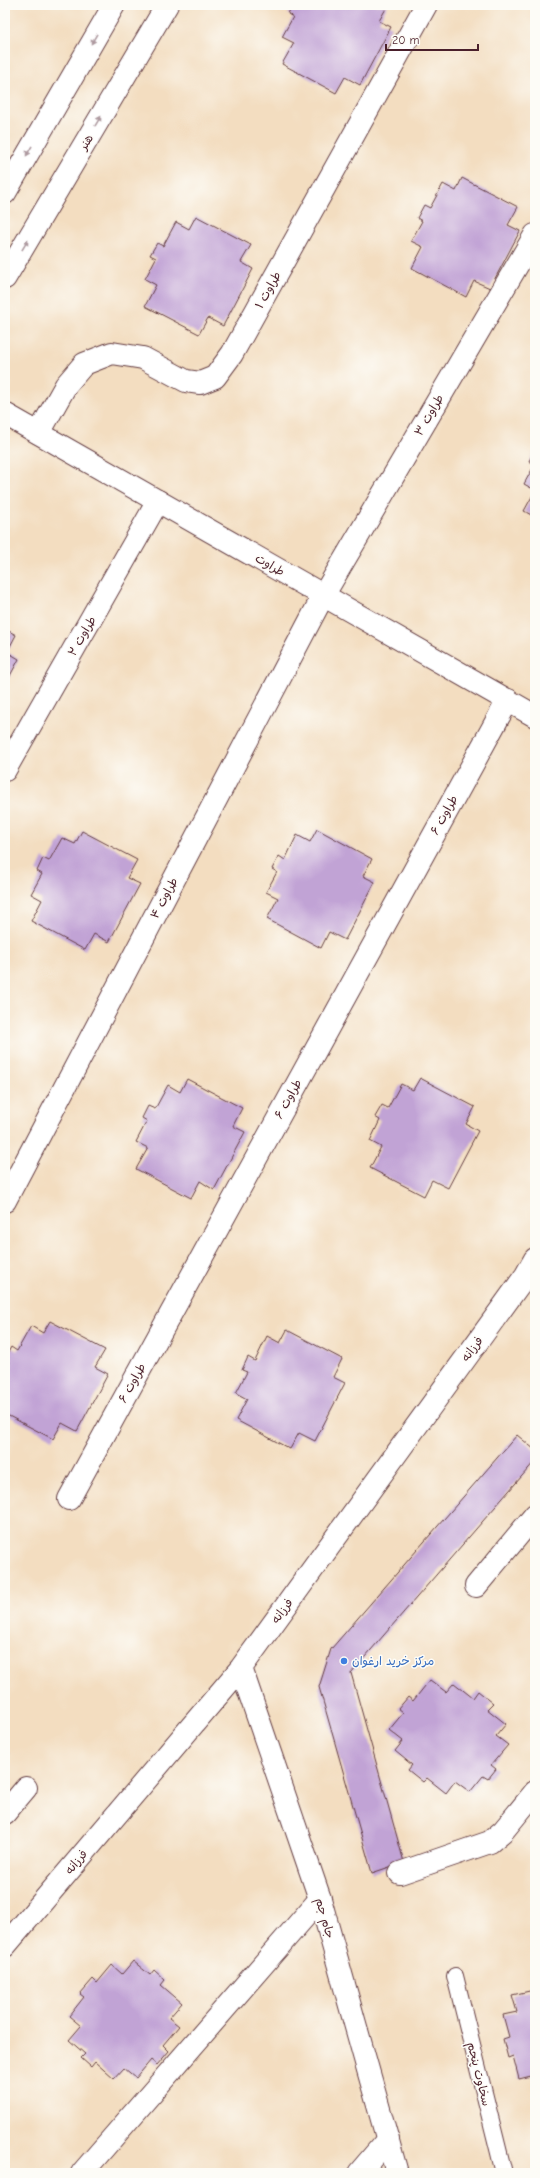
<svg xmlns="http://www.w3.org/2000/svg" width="540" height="2178" font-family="'Comic Neue','Playpen Sans Arabic',sans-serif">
<rect width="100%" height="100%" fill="#fdfcf7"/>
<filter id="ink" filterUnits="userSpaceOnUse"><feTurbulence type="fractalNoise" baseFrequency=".025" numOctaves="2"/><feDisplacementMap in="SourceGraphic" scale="8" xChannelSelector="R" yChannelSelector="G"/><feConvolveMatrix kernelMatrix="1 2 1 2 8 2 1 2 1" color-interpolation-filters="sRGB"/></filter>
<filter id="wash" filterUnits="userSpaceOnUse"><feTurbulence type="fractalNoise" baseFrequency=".012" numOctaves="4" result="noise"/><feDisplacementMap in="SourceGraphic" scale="16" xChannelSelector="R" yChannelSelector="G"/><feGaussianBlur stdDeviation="0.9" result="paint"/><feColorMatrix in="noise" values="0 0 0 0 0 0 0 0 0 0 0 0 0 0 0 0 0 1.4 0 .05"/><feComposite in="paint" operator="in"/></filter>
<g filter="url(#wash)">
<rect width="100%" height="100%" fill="#f3ddc0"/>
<g id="blocks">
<path fill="#c1a3d5" d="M292 5H388L379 21 391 27 360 85 345 77 336 93 282 64 294 43 282 37 293 17 288 14Z
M462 178 518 207 508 225 520 231 490 288 474 281 466 297 412 268 423 247 411 241 422 221 417 218 424 205 430 208 443 184 456 191Z
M196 216 251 245 241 262 253 269 223 326 208 318 199 334 145 306 156 285 145 279 156 258 150 255 157 243 163 246 176 222 189 229Z
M535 450V490L524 484 535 464 529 461Z
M535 491V517L524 511Z
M5 629 16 635 7 652 19 659 5 685Z
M317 829 372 859 363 876 375 882 345 940 329 932 321 948 267 919 278 898 266 892 277 872 272 869 279 856 285 860 297 835 310 842Z
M82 831 137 860 127 878 140 884 109 942 94 934 85 950 31 921 42 900 31 894 42 874 37 871 43 858 49 861 62 838 75 844Z
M420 1078 475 1107 466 1124 478 1131 448 1188 432 1180 424 1196 370 1168 381 1147 370 1141 380 1120 375 1117 382 1105 388 1108 401 1084 413 1090Z
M187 1079 242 1108 233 1126 245 1132 214 1190 200 1181 191 1198 136 1169 148 1148 136 1142 147 1121 142 1118 148 1106 155 1109 168 1085 180 1092Z
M50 1321 105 1350 95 1367 108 1374 77 1431 62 1423 53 1439 5 1414V1399L10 1389 5 1387V1372L10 1362 5 1360V1358L11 1347 17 1351 31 1326 43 1333Z
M287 1330 342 1359 333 1377 345 1383 315 1441 299 1433 290 1449 236 1420 247 1399 236 1393 247 1372 242 1370 248 1357 255 1361 267 1336 280 1343Z
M517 1435 535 1450V1461L351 1673 404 1862 372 1873 319 1687 331 1649Z
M430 1680 446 1692 454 1683 473 1698 478 1691 493 1703 487 1709 506 1724 496 1736 508 1745 491 1765 496 1769 488 1779 483 1776 470 1792 455 1781 446 1793 427 1778 423 1782 408 1770 412 1765 395 1751 403 1741 389 1730 403 1713 398 1709 408 1697 413 1701Z
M5 1749 10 1753 5 1759Z
M133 1961 150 1975 154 1970 165 1980 161 1985 182 2003 169 2018 179 2026 163 2045 169 2051 157 2065 151 2060 136 2078 124 2068 114 2079 95 2062 91 2067 81 2058 85 2054 69 2040 81 2026 69 2016 84 1997 80 1994 93 1979 97 1983 112 1965 122 1974Z
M535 1983V2075L519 2079 513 2056 508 2058 503 2039 509 2037 503 2015 517 2012 512 1995 534 1990 532 1984Z"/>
</g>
</g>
<g filter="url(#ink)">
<use href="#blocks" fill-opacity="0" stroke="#633c41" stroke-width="1"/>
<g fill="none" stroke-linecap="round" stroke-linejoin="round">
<defs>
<path id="service" d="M455 1976 504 2173"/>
<path id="minor" d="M39 433 66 385 84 364 112 353 143 358 186 381 200 383 215 377 232 354 426 5
M5 770 158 501
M5 1201 323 596 535 235
M69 1499 508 700
M476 1586 535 1515
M5 1813 26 1788
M400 1873 490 1842 503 1831 535 1792
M82 2173 320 1899
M359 2173 388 2139"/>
<path id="tertiary" d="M5 193 114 5
M5 278 167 5
M5 414 535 716
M241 1668 320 1899 397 2173
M5 1946 241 1668 526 1275 535 1259"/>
</defs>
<use href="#service" stroke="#633c41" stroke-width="18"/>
<use href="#minor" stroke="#633c41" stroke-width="24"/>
<use href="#tertiary" stroke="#633c41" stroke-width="24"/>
<use href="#service" stroke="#fff" stroke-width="16"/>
<use href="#minor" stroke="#fff" stroke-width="22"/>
<use href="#tertiary" stroke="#fff" stroke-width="22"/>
</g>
<defs><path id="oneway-solid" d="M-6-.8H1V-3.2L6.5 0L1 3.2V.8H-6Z"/></defs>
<g fill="#ae9aa0">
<use href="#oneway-solid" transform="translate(94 39) rotate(120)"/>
<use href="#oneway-solid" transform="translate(98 121) rotate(-59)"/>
<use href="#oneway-solid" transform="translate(29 151) rotate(120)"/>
<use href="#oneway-solid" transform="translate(25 245) rotate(-59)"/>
</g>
</g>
<circle fill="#3f7fe0" stroke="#fdfcf7" stroke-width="1.5" cx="344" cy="1661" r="4"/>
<g text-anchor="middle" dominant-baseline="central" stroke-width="3" stroke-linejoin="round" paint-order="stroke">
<g font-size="12" fill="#4a1f2b" stroke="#fdfcf7">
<text transform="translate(86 142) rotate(-59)">هنر</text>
<text transform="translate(268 290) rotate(-61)">طراوت ۱</text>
<text transform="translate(429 415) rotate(-60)">طراوت ۳</text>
<text transform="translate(270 565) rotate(30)">طراوت</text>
<text transform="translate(82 636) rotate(-60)">طراوت ۲</text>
<text transform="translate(444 815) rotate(-61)">طراوت ۶</text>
<text transform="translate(164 898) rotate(-62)">طراوت ۴</text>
<text transform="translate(288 1099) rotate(-61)">طراوت ۶</text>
<text transform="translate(472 1349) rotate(-54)">فرزانه</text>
<text transform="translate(132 1383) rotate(-61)">طراوت ۶</text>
<text transform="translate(282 1611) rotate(-54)">فرزانه</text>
<text transform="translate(76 1862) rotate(-50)">فرزانه</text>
<text transform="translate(325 1918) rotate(74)">جام جم</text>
<text transform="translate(479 2074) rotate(76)">سخاوت پنجم</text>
</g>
<g font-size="12" fill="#366cbe" stroke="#fdfcf7" text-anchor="start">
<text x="352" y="1661">مرکز خرید ارغوان</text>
</g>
</g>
<rect width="540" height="2178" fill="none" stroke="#fdfcf7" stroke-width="20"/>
<path d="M386 44v6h92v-6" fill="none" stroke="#4a1f2b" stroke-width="2"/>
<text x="392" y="44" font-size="12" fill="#4a1f2b" stroke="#fdfcf7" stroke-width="3" paint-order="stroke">20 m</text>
</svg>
